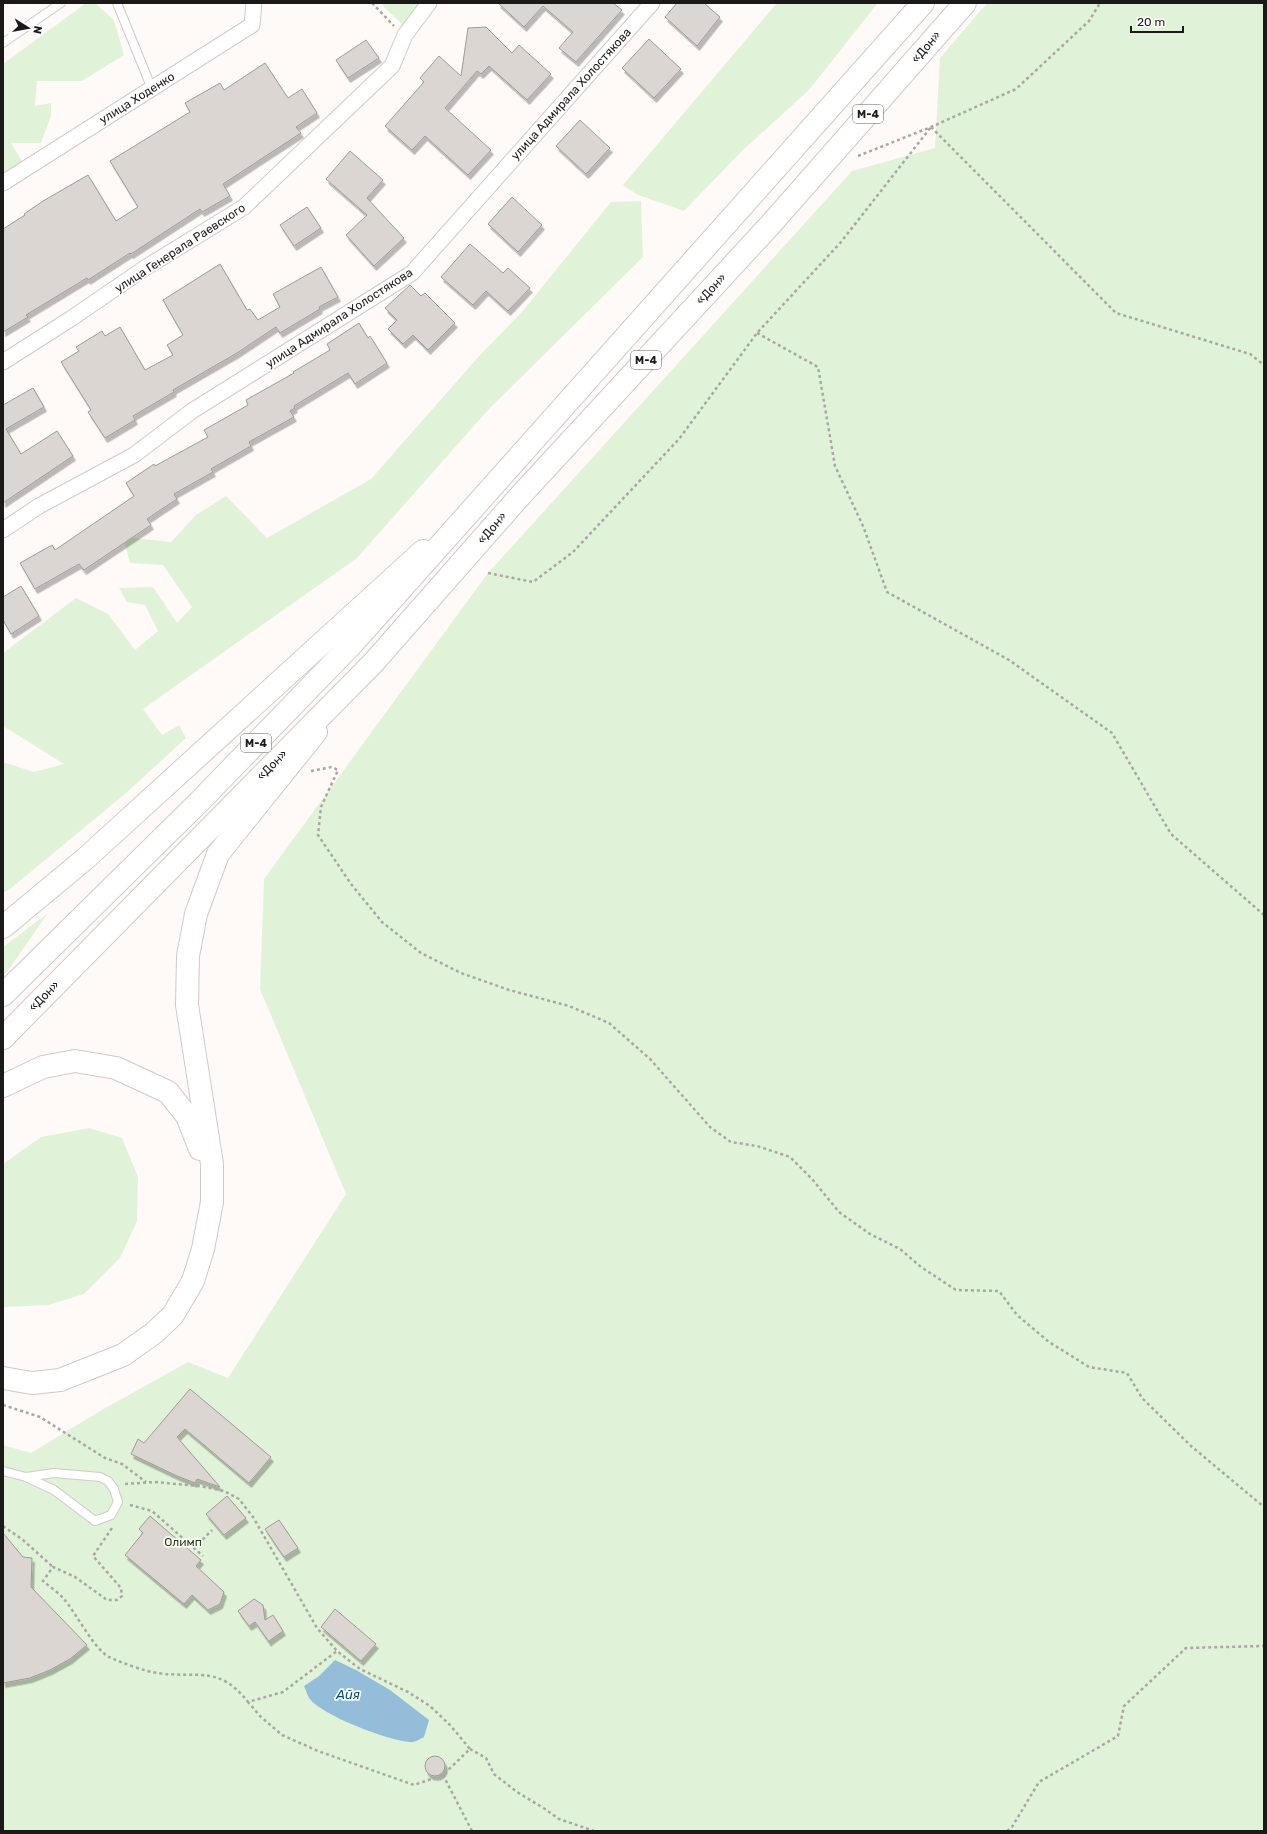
<svg xmlns="http://www.w3.org/2000/svg" width="1267" height="1834" font-family="Rubik,sans-serif">
<defs>
<filter id="shadow"><feDropShadow dx="2.5" dy="4.5" stdDeviation="0" flood-color="#0004"/></filter>
</defs>
<rect width="100%" height="100%" fill="#fffaf8"/>
<path fill="#e0f3d8" d="M86 3H95L114 20 124 55 82 81H37L35 106 51 103V116L41 143H11L22 161 3 177V64Z
M382 3H423L404 26 384 7Z
M777 3 877 4 809 90 742 151 684 211 638 195 623 185Z
M987 3H1264V1831H3V1445L31 1453 100 1411 188 1362 228 1378 346 1194 260 989 264 879 488 573 852 171 935 148 940 58Z
M641 201 643 257 488 410 357 558 143 709 162 735 179 725 186 738 125 794 10 889 3 893V762L34 772 64 764 3 726V653L76 598 108 614 135 650 158 631 145 605 127 602 119 588 153 587 177 623 192 607 163 565 130 563 123 537 171 542 196 515 226 496 267 538 371 479 480 355 521 313 611 202Z
M48 913 7 972 3 976V947Z
M89 1128 122 1138 138 1177 137 1221 120 1258 84 1294 48 1305 3 1307V1164L41 1137Z"/>
<path fill="#94bdda" d="M335 1660 356 1670 390 1690 429 1720 424 1737C420 1739 414 1743 410 1742 389 1741 321 1715 309 1698 307 1694 306 1690 304 1686L319 1676Z"/>
<path fill="#dbd6d2" stroke="#9f9a97" filter="url(#shadow)" d="M498 3H613L622 10 576 62 559 48 573 32 543 6 524 27Z
M677 3H704L720 17 697 46 665 17Z
M486 27 512 53 519 45 551 74 527 100 489 66 481 74 477 71 445 108 491 150 468 175 425 136 412 150 385 126 424 82 420 78 439 56 461 76 468 28Z
M649 39 681 69 654 98 622 68Z
M366 40 379 58 348 78 336 60Z
M265 63 288 98 302 89 317 113 296 127 301 133 223 184 230 196 202 212 200 209 131 254 130 253 88 280 87 278 26 315 28 317 3 332V229L25 215 24 214 43 201 88 175 116 221 138 207 110 161 190 112 185 103 220 83 224 90Z
M580 120 610 148 586 174 556 146Z
M350 151 383 180 367 198 404 238 374 266 346 235 367 215 326 179Z
M512 197 542 225 518 252 488 224Z
M307 207 321 228 294 246 280 225Z
M470 244 503 273 508 268 530 288 508 311 486 291 473 305 441 277Z
M220 264 247 310 250 309 258 320 280 307 273 294 321 267 338 297 319 307 320 309 280 333 276 327 237 353 173 390 174 392 133 416 135 420 105 438 88 412 91 410 61 362 79 351 76 347 102 331 105 336 120 327 145 370 173 355 167 345 183 335 163 300Z
M410 285 421 296 425 293 455 323 428 350 413 335 403 344 388 329 397 320 385 308Z
M359 323 368 338 370 336 387 363 355 384 348 373 294 406 295 408 290 411 294 417 249 442 251 446 211 469 213 472 174 494 177 499 147 519 151 525 84 570 79 564 35 589 20 563 52 545 55 550 134 496 126 483 154 464 155 466 208 437 204 430 248 405 246 400 294 373 293 372 330 350 327 344Z
M33 388 44 407 6 429 21 454 57 431 73 456 3 503V405Z
M21 586 39 616 11 634 3 620V597Z
M190 1389 271 1457 249 1483 185 1429 177 1437 220 1487 197 1479 195 1483 177 1476 131 1454 138 1439 144 1443Z
M227 1496 246 1518 224 1535 206 1514Z
M150 1516 201 1560 196 1566 224 1592 220 1604 208 1610 192 1595 184 1604 125 1555 143 1533 139 1529Z
M279 1520 298 1548 284 1557 265 1529Z
M3 1533 23 1557 32 1558 31 1587 87 1645 70 1659 50 1670 30 1678 3 1683Z
M254 1599 263 1605 265 1620 273 1615 283 1631 269 1641V1642L255 1622 249 1626 238 1611Z
M335 1609 376 1644 361 1661 321 1627Z
M425 1766a10 10 0 1 1 20 0a10 10 0 1 1-20 0Z"/>
<g fill="none" stroke-linecap="round" stroke-linejoin="round">
<defs>
<path id="service" d="M117 3 152 89
M3 43 61 3
M3 1471 26 1477 54 1490 95 1521 111 1515 118 1502 114 1489 108 1481 100 1477 54 1473 26 1477"/>
<path id="minor" d="M3 183 252 25 254 3
M3 362 72 318 145 268 244 207 392 66 405 35 429 3
M3 530 39 506 134 455 192 411 412 273 652 3"/>
<path id="secondary" d="M3 927 85 859 423 551
M3 1086 43 1067 75 1061 116 1068 168 1092 187 1116 200 1149
M3 1378 32 1383 60 1380 123 1355 154 1333 173 1315 193 1281 203 1249 212 1202V1164L187 1005 188 956 196 914 218 854 316 732"/>
<path id="trunk" d="M3 995 199 802 353 643 923 3
M3 1038 374 662 520 496 771 224 965 3"/>
</defs>
<use href="#service" stroke="#cfcac7" stroke-width="10"/>
<use href="#minor" stroke="#cfcac7" stroke-width="17"/>
<use href="#secondary" stroke="#cfcac7" stroke-width="24"/>
<use href="#trunk" stroke="#cfcac7" stroke-width="24"/>
<path stroke="#aaa6a4" stroke-width="2.5" stroke-dasharray="3 3" stroke-linecap="butt" d="M372 3 394 26
M931 127 1116 313 1250 354 1264 365
M858 156 931 127 1016 89 1089 21 1100 3
M757 333 818 367 835 466 863 526 887 592 1009 660 1112 733 1171 834 1264 915
M488 573 533 582 573 552 679 439 757 333 841 242 931 127
M311 771 332 767 338 770 321 807 318 835 351 884 382 922 421 953 461 973 509 990 569 1006 609 1023 650 1059 710 1127 731 1142 757 1146 790 1157 812 1179 839 1212 870 1234 900 1249 921 1267 956 1290 999 1291 1017 1315 1049 1342 1089 1367 1127 1373 1142 1398 1191 1446 1264 1507
M3 1405 40 1417 105 1458 122 1464 146 1482
M125 1484 154 1482 200 1486 224 1491 239 1499 253 1517 317 1628 337 1651 360 1669 408 1692 430 1706 450 1725 470 1749 443 1775 414 1785 318 1751 282 1735 260 1716 248 1702
M130 1505 152 1511 203 1556
M3 1526 23 1540 53 1567
M112 1528 93 1556 121 1588 122 1596 117 1600H107L75 1577 53 1567 43 1581C50 1587 59 1593 64 1599 76 1613 94 1649 109 1657 120 1662 146 1672 158 1673 198 1679 218 1664 248 1702L283 1692 337 1651
M194 1548 212 1530
M470 1749 486 1758 494 1774 517 1792 545 1809 559 1819 594 1831
M443 1775 472 1831
M1007 1831 1012 1827 1039 1782 1118 1736 1124 1706 1186 1648 1264 1646"/>
<use href="#service" stroke="#fff" stroke-width="8"/>
<use href="#minor" stroke="#fff" stroke-width="15"/>
<use href="#secondary" stroke="#fff" stroke-width="22"/>
<use href="#trunk" stroke="#fff" stroke-width="22"/>
</g>
<g text-anchor="middle" dominant-baseline="central" stroke-width="3.5" stroke-linejoin="round" paint-order="stroke">
<g fill="#fff" stroke="#605f5e" stroke-width="1">
<rect x="853" y="105" width="30" height="18" rx="3"/>
<rect x="631" y="351" width="30" height="18" rx="3"/>
<rect x="241" y="734" width="30" height="18" rx="3"/>
</g>
<g font-size="11" font-weight="bold" fill="#1c1a19">
<text x="868" y="114">М-4</text>
<text x="646" y="360">М-4</text>
<text x="256" y="743">М-4</text>
</g>
<g font-size="12" fill="#1c1a19" stroke="#fff">
<text transform="translate(926 47) rotate(-49)">«Дон»</text>
<text transform="translate(571 94) rotate(-48)">улица Адмирала Холостякова</text>
<text transform="translate(137 98) rotate(-32)">улица Ходенко</text>
<text transform="translate(180 248) rotate(-33)">улица Генерала Раевского</text>
<text transform="translate(711 289) rotate(-47)">«Дон»</text>
<text transform="translate(339 318) rotate(-33)">улица Адмирала Холостякова</text>
<text transform="translate(492 528) rotate(-49)">«Дон»</text>
<text transform="translate(272 765) rotate(-45)">«Дон»</text>
<text transform="translate(44 996) rotate(-45)">«Дон»</text>
</g>
<g font-size="12" fill="#1d3f08" stroke="#fff">
<text x="183" y="1542">Олимп</text>
</g>
<g font-size="13" font-style="italic" fill="#004d73" stroke="#fff">
<text x="348" y="1694">Айя</text>
</g>
</g>
<rect width="1267" height="1834" fill="none" stroke="#1c1a19" stroke-width="8"/>
<g transform="translate(28 28) rotate(101)" stroke="#ffffff" stroke-width="3" paint-order="stroke">
<path d="M0-3L7 15L0 10L-7 15Z" fill="#1c1a19"/>
<text y="-6" font-size="11" font-weight="bold" text-anchor="middle" fill="#1c1a19">N</text>
</g>
<path d="M1131 26v6h52v-6" fill="none" stroke="#1c1a19" stroke-width="2"/>
<text x="1137" y="26" font-size="12" fill="#1c1a19" stroke="#ffffff" stroke-width="3" paint-order="stroke">20 m</text>
</svg>
